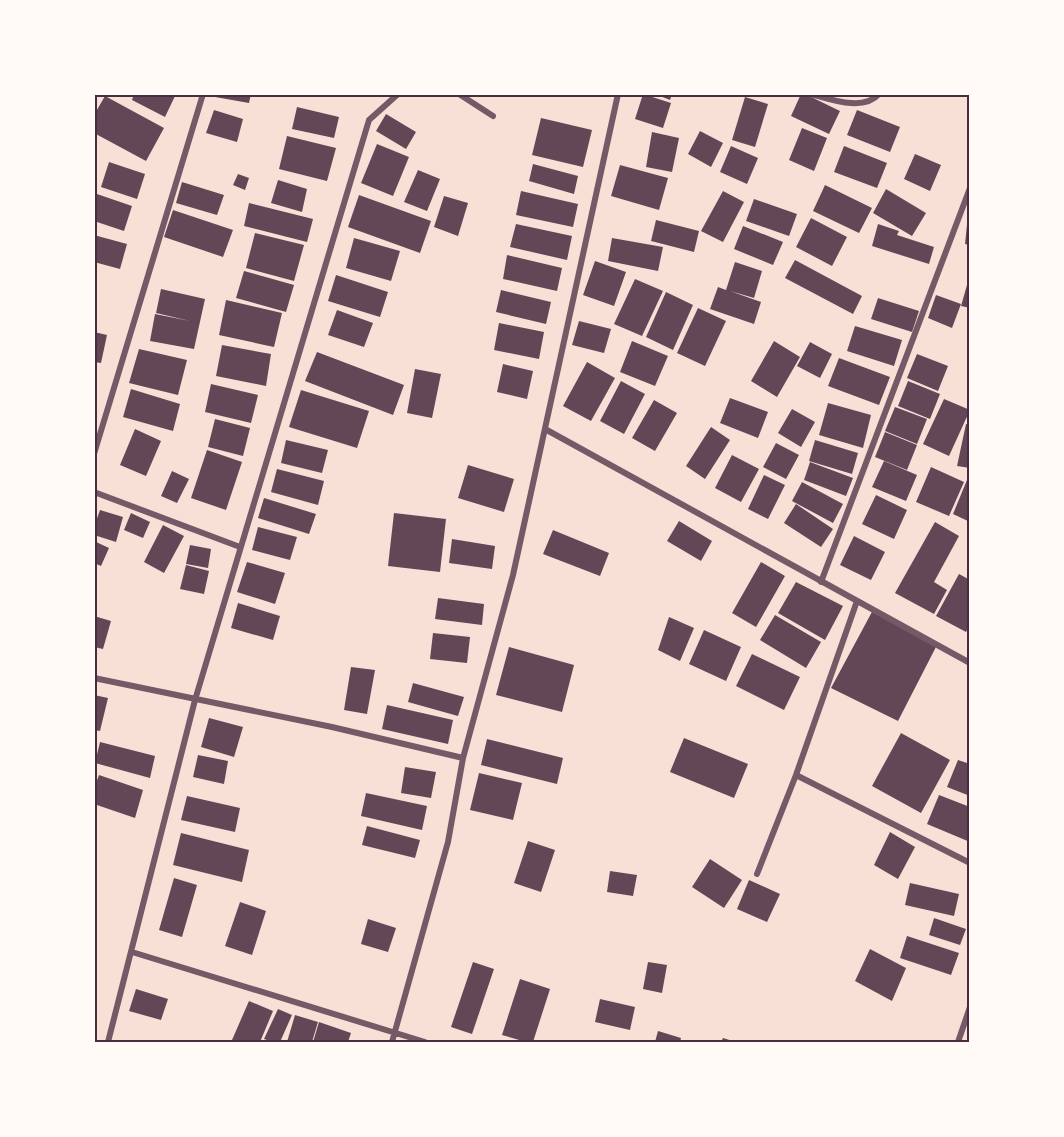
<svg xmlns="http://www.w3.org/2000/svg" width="1064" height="1137" font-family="'Alegreya Sans',sans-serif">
<rect width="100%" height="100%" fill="#f7e1d7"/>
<path fill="#644757" d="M134 94H176L165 117 132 100Z
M215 94H251L249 103 215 97Z
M643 94 671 103 663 128 635 119Z
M655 94H672L670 100Z
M801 94H805L840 111 829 134 791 116Z
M105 96 164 128 146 161 94 133V115Z
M745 97 768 104 755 147 732 140Z
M297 107 339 117 334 138 292 129Z
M214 110 243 119 237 142 206 133Z
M857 110 900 127 890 152 847 135Z
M386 114 416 132 406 149 376 131Z
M541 118 592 130 583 167 532 155Z
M802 128 827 138 814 171 789 160Z
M700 131 723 143 711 167 688 154Z
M652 132 679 138 672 172 646 167Z
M287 136 336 148 327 181 279 169Z
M377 144 409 157 393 196 361 183Z
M731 146 758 158 747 184 720 172Z
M844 146 887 163 877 188 834 172Z
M915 154 941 165 930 191 904 179Z
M109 162 145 174 137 199 101 187Z
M533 164 578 176 574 194 529 181Z
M620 165 668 178 659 210 611 196Z
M418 170 440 179 427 211 404 202Z
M238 174 249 178 245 190 233 185Z
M278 180 307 189 302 212 271 203Z
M182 182 224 195 217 215 176 203Z
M825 185 872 208 859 233 813 211Z
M886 189 926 213 912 236 873 213Z
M521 191 578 204 573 227 516 215Z
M723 191 744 202 723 242 701 231Z
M97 194 132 206 124 231 94 221V202Z
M359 195 431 221 420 253 348 227Z
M444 196 468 203 458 236 434 227Z
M754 199 797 214 789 236 746 221Z
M249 203 313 219 307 242 244 226Z
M173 210 233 230 223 257 164 237Z
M968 215H970V245L965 244Z
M811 218 847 237 832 266 796 247Z
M656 220 699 231 694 252 651 241Z
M516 224 572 236 567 260 510 247Z
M878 224 899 231 897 235 934 247 929 264 872 246Z
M743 226 783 242 773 265 734 249Z
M255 233 304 245 294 281 246 268Z
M94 235 127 244 120 269 94 262Z
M354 238 400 251 391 281 346 268Z
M612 238 663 247 658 271 608 261Z
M507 255 562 268 557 291 503 279Z
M795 260 862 296 853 314 785 278Z
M595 261 626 272 614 306 583 295Z
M735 262 762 271 754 298 730 291 761 302 754 324 710 309 718 287 726 290Z
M244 271 294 285 286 312 236 298Z
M336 275 388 292 380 317 328 301Z
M969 278H970V308L961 306Z
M635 279 663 291 642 336 614 324Z
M161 289 205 299 194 349 150 341 155 314 190 321 156 313Z
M501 290 551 302 546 324 496 312Z
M666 292 693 305 673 350 646 337Z
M936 295 961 304 952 328 928 318Z
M878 298 919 311 912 332 871 319Z
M226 300 282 313 274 347 219 335Z
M698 308 726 321 705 366 677 353Z
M337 310 373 323 364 347 328 335Z
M579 321 611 329 604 353 572 345Z
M499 323 544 332 539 359 494 350Z
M855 326 902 340 894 366 847 351Z
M94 332 107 335 101 363 94 362Z
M632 341 668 356 655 386 620 372Z
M774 341 800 357 777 397 751 381Z
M810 342 832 354 820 378 797 366Z
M222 345 271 354 266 386 216 376Z
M139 349 187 360 178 395 129 383Z
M317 352 404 385 393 415 305 381Z
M917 354 948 366 938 391 907 378Z
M839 358 890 377 879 405 828 386Z
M587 362 615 378 591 421 563 406Z
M503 364 533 371 527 399 497 392Z
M415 369 441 374 432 418 407 413Z
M621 381 645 394 624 434 600 421Z
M908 381 940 394 930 419 898 406Z
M211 384 258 395 251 423 205 412Z
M131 389 180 404 173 431 123 417Z
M301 390 369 411 357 448 289 427Z
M730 398 768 412 758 438 720 423Z
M944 399 970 410 949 456 923 444Z
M654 400 677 413 655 451 632 438Z
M828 403 871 415 863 448 819 435Z
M895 407 927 419 917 444 885 431Z
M792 409 815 422 801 447 778 433Z
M215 419 250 428 243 456 208 447Z
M966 424 970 425V468L957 466Z
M711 427 730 440 705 479 686 466Z
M135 429 161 441 146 476 120 465Z
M885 432 917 445 907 470 875 457Z
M286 440 328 450 322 473 281 463Z
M815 440 858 453 852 474 809 461Z
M776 443 799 455 786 479 763 467Z
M207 450 242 462 226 510 191 498Z
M732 455 759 469 741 502 715 488Z
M884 461 917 475 906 501 872 487Z
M810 462 853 478 846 496 804 480Z
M468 465 514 479 504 512 458 498Z
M931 467 964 482 949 516 916 502Z
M277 469 324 481 318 505 271 492Z
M172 471 189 479 177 503 161 496Z
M764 475 785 485 768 519 748 509Z
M967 480 970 481V522L953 514Z
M802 482 843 504 833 523 792 501Z
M876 495 907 510 894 539 862 524Z
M264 498 316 514 309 534 258 518Z
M796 504 833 529 821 547 784 523Z
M100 510 123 517 116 542 94 535V527Z
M131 513 150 522 143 538 124 530Z
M394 513 446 519 440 572 388 566Z
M679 521 712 541 701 561 667 541Z
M935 522 959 536 934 582 947 590 934 614 895 593Z
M163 525 184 536 164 573 144 562Z
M258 527 297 537 290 560 252 550Z
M553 530 609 553 600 576 543 554Z
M854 536 885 552 871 580 840 565Z
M452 539 495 546 492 569 449 563Z
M94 541 109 548 101 566 94 563Z
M190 545 211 549 208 568 186 564Z
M247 562 285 573 275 604 237 592Z
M761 562 785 576 756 627 732 613Z
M186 565 209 571 204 594 180 589Z
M959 574 970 580V625L966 632 936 616Z
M796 582 843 606 825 640 778 613Z
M438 598 484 604 482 625 435 619Z
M238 603 280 616 273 640 231 628Z
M873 610 937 645 898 721 831 688Z
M775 615 821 642 806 668 760 640Z
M94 616 111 621 103 649 94 647Z
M669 617 694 628 680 661 658 650Z
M704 630 741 647 726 681 689 664Z
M433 633 470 637 467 663 430 659Z
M509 647 574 665 562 712 496 695Z
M752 654 800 677 784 710 736 686Z
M351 667 375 670 367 714 344 710Z
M413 683 464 697 458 716 408 702Z
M94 695 108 698 100 731 94 730Z
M387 705 453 720 448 744 382 729Z
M209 718 243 727 234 757 201 747Z
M901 733 950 760 921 813 872 786Z
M684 738 748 764 734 798 670 772Z
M487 739 563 758 557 784 481 765Z
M100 742 155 756 150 778 95 763Z
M198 755 228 761 224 784 193 777Z
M958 760 970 764V796L947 787Z
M405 767 436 772 431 798 401 793Z
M479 773 522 783 513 820 470 810Z
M99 775 143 790 135 818 94 804V789Z
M366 793 427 806 422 830 361 816Z
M939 795 970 807V842L927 824Z
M187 796 240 808 235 832 181 820Z
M367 826 420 840 415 858 362 845Z
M890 832 915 847 898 879 874 865Z
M181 833 249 850 242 882 173 865Z
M528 841 555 850 541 892 514 883Z
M710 859 742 880 724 908 692 887Z
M610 871 637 875 633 896 607 892Z
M174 878 197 885 182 937 159 930Z
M749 880 780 894 767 922 737 909Z
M910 883 959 894 954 916 905 905Z
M240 902 266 911 252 955 225 946Z
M934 918 966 929 960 945 929 935Z
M368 919 396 928 388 952 361 944Z
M907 936 959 953 951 975 900 958Z
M870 949 906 968 892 1001 855 981Z
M473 962 494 969 472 1034 451 1027Z
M648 962 667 965 662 993 643 989Z
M520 979 550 989 533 1042H526L502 1035Z
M136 989 168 999 161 1020 129 1011Z
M600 999 635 1007 630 1030 595 1022Z
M249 1001 273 1011 260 1042H238L232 1040Z
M278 1009 292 1015 280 1042H273L264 1039Z
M295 1015 318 1022 312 1042H287Z
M319 1022 351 1033 348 1042H313Z
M658 1031 681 1038 680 1042H655Z
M723 1038 736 1042H721Z"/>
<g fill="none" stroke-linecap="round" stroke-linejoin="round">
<path stroke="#755966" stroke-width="6" d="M459 94 493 116
M811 94C830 99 863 112 879 94
M545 429 970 663
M94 454 203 94
M94 492 240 547
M821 582 970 188
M94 678 332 727 463 758
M796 775 970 863
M757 874 796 775 857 601
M132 952 425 1042
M108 1042 195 700 369 120 398 94
M392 1042 448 842 463 758 513 575 618 94
M958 1042 970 1007"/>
</g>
<rect width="1064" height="1137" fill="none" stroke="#fffaf5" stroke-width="192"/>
<rect x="96" y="96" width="872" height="945" fill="none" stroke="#4a2c40" stroke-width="2"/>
</svg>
